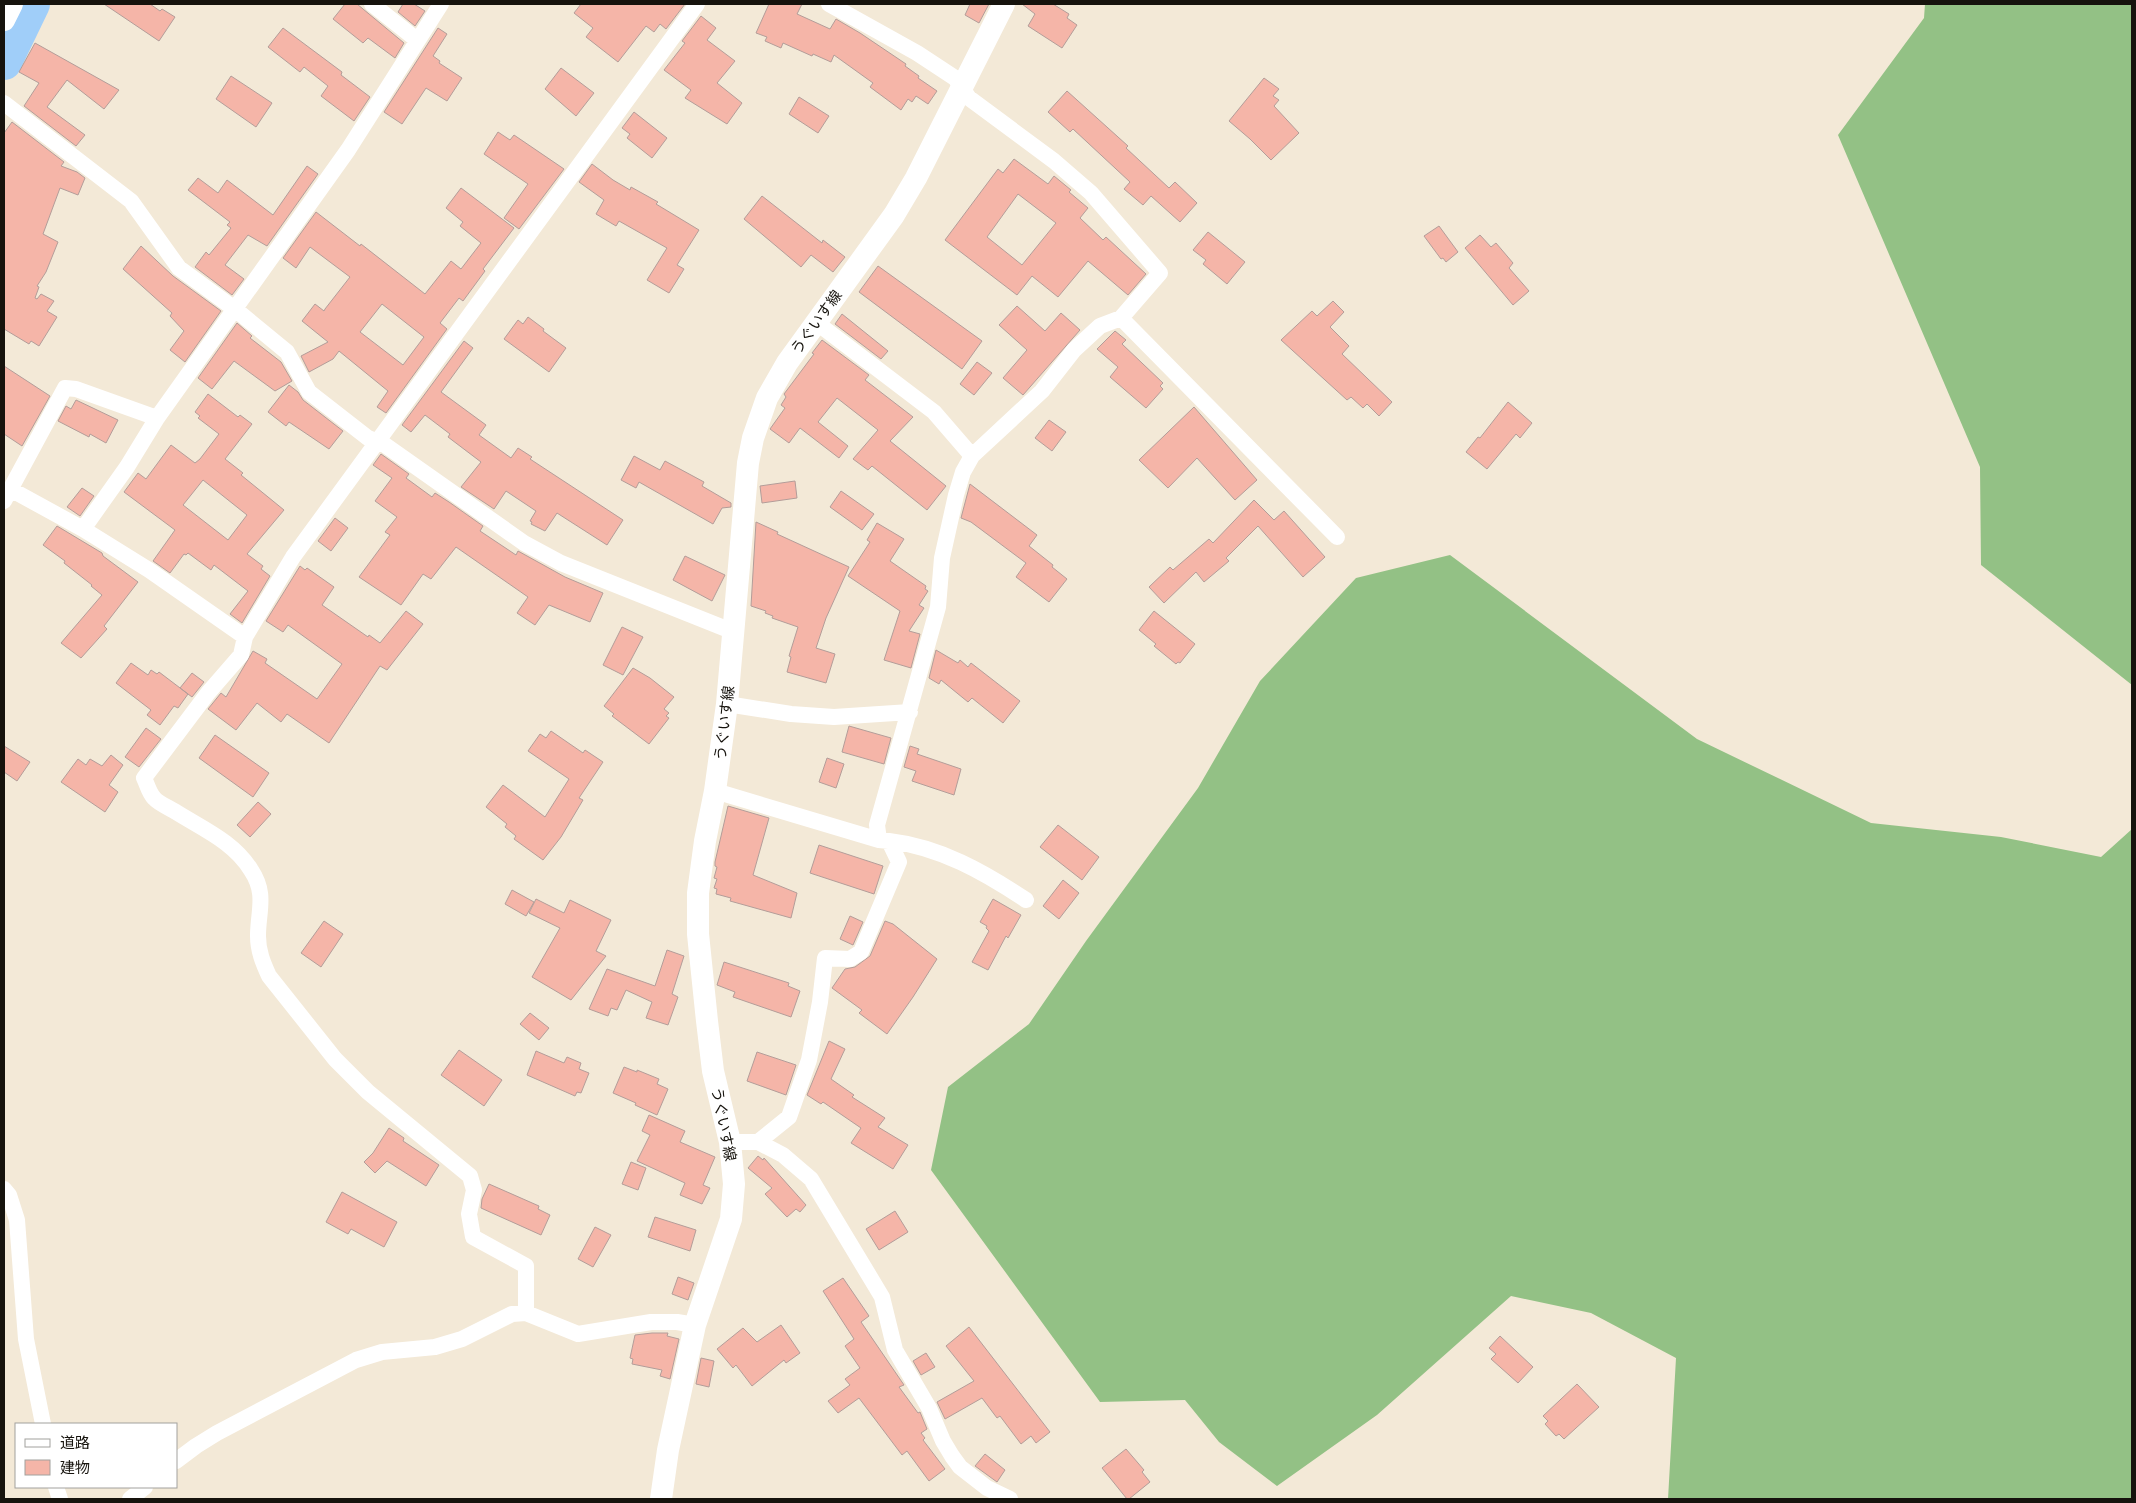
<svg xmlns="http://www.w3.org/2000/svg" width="2136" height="1503" font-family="Inter,'Noto Sans JP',sans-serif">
<rect width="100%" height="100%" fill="#f3e9d7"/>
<path fill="#93c185" d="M1925 4H2132V685L1981 565 1980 467 1838 135 1924 18Z
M1450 555 1697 739 1871 823 2001 837 2101 857 2132 829V1499H1668L1676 1358 1591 1313 1511 1296 1377 1415 1277 1486 1219 1442 1185 1400 1100 1402 931 1170 948 1087 1029 1024 1086 941 1198 788 1260 681 1356 578Z"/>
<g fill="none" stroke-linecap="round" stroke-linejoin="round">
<path stroke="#a0cef9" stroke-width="36" d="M4 62 32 4"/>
</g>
<path fill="#f5b5a8" stroke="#b39d99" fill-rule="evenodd" d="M104 4H150L160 11 162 9 175 17 159 41Z
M345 4H357L404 43 395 58 368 38 363 43 333 19Z
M403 4H414L425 11 415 26 398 12Z
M581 4H685L666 29 660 24 654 32 646 26 618 62 586 37 593 28 574 13Z
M769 4H802L797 14 830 29 836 19 860 33 906 64 905 66 919 76 918 78 937 91 928 104 916 96 912 102 908 99 901 110 870 87 873 83 834 55 831 62 813 54 812 56 783 43 781 48 765 41 767 37 756 33Z
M970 4H989L979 23 965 15Z
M1022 4H1053L1069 14 1067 18 1077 25 1062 48 1028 26 1035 14Z
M701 16 716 28 707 40 735 61 717 83 742 103 727 124 685 98 691 90 664 70 685 43 682 41Z
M283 28 342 72 341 75 370 97 354 121 321 96 328 86 304 67 300 72 268 47Z
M438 28 447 34 433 56 440 61 439 63 462 78 447 101 426 88 402 124 384 112Z
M35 43 119 90 104 109 67 80 47 107 85 135 76 146 24 106 39 83 19 72Z
M561 68 594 93 576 116 545 89Z
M231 76 272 103 256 127 216 99Z
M1264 78 1279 89 1273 96 1279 100 1274 106 1299 133 1271 160 1250 139 1229 121Z
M1067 91 1128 146 1126 148 1169 188 1175 182 1197 203 1180 222 1151 196 1143 205 1124 189 1130 182 1073 129 1070 132 1048 112Z
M799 97 829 116 818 133 789 114Z
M634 112 667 138 652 158 627 138 630 134 622 128Z
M12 122 64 162 61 166 77 172 85 178 78 195 60 188 43 234 58 242 46 272 37 286 39 287 35 298 37 299 41 294 54 301 47 311 57 317 39 346 31 341 29 344 4 329V133Z
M498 132 510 140 514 135 564 169 519 229 504 218 528 184 484 154Z
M1014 159 1048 184 1054 176 1071 190 1069 192 1088 208 1080 218 1103 240 1106 237 1146 274 1128 295 1088 261 1058 297 1032 276 1017 295 945 240 998 169 1003 173ZM1018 194 1056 223 1022 265 987 237Z
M592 164 613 180 630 190 631 187 658 202 656 204 699 230 677 265 684 269 669 293 647 280 667 248 619 221 616 226 596 214 604 200 579 182Z
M307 166 318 174 267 246 248 235 225 265 244 279 232 295 195 267 206 252 209 255 231 228 227 225 230 222 188 190 198 178 218 193 227 180 273 215Z
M461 188 514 228 483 269 485 271 463 301 459 298 440 323 447 329 386 413 377 407 388 391 339 351 333 359 309 372 301 356 328 342 302 321 315 304 324 311 325 309 350 277 310 247 296 268 283 258 316 212 360 246 361 244 425 294 451 261 461 269 481 243 460 226 463 222 446 208ZM382 304 424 337 403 365 360 332Z
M762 196 822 243 823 240 845 257 833 272 811 255 801 267 744 219Z
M1439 226 1458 252 1446 262 1443 258 1441 259 1424 236Z
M1208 232 1245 262 1227 284 1203 264 1206 260 1193 250Z
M1480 235 1491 247 1496 243 1513 263 1509 268 1529 291 1513 305 1465 248Z
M141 246 173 276 221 311 185 362 170 350 184 331 170 316 172 313 123 269Z
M878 266 982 341 962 369 859 292Z
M1333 301 1344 312 1330 327 1349 346 1342 354 1392 402 1379 416 1367 404 1363 408 1351 397 1347 400 1281 340 1312 311 1317 316Z
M1017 306 1045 331 1061 313 1080 330 1023 395 1003 378 1027 350 999 325Z
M842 314 888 351 881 359 835 324Z
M528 317 544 329 543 331 566 348 549 372 504 339 518 320 523 324Z
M237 323 252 336 250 338 281 362 292 381 275 391 234 361 212 389 198 378Z
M1115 331 1126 340 1122 344 1163 383 1160 386 1163 389 1146 408 1110 377 1118 367 1097 349Z
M822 340 869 375 865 380 913 417 890 441 946 486 927 510 872 466 868 470 853 459 878 430 837 398 818 422 848 446 839 458 800 428 789 443 770 429 785 408 781 405 786 397 784 394 814 354 812 353Z
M464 341 473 348 441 392 486 425 479 435 511 458 518 448 532 457 530 459 623 520 607 545 557 513 545 531 531 524 532 522 530 521 536 511 506 491 494 509 461 487 481 462 448 437 450 434 425 415 411 432 402 425Z
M977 362 992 373 974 395 960 384Z
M4 366 50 396 22 446 4 434Z
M289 385 298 392 303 400 343 431 329 449 289 422 286 426 268 412Z
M208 394 238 417 240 415 252 424 225 459 243 473 241 475 284 510 247 554 263 566 261 569 270 576 242 623 230 614 248 591 214 565 211 570 188 553 186 555 184 554 170 573 153 561 175 530 124 492 138 473 146 479 171 445 195 463 200 459 219 434 198 418 200 416 195 412ZM203 480 247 515 228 540 183 505Z
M76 400 118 420 106 443 90 434 89 437 58 421 66 406 71 409Z
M1508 402 1532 423 1520 438 1516 434 1487 469 1466 452 1478 437 1480 438Z
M1194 407 1257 480 1235 500 1197 458 1168 488 1139 460Z
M1049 420 1066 432 1052 451 1035 438Z
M381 454 409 474 406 478 432 497 435 493 449 502 483 526 480 531 516 555 518 551 565 577 603 593 590 622 549 605 535 625 517 613 528 597 456 547 431 579 423 574 401 605 359 577 390 535 385 532 397 517 375 501 392 478 373 465Z
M634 456 660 470 665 461 704 482 702 486 731 503V507L722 508 713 524 639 482 636 488 621 480Z
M795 481 797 498 762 503 760 486Z
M970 484 1037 535 1029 546 1053 565 1052 567 1067 579 1049 602 1016 577 1026 563 971 522 961 518Z
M82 488 94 496 80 516 67 507Z
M841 491 874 514 862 530 830 507Z
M1254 500 1274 520 1284 511 1325 557 1303 577 1258 526 1226 558 1229 561 1204 582 1196 572 1164 603 1149 587 1170 567 1173 570 1209 539 1213 543Z
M335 518 348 528 331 551 318 541Z
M756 522 778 532 777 534 849 567 826 618 816 648 835 654 826 683 787 672 791 657 789 656 798 627 772 618 773 616 765 613 766 611 751 606Z
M877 523 904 539 890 561 926 586 925 589 928 591 919 605 924 608 909 631 920 634 911 668 884 660 900 611 848 576 870 542 867 540Z
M57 526 102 553 103 556 138 582 104 626 107 629 81 658 61 643 102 595 91 586 92 585 64 563 65 561 43 545Z
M685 556 725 575 712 601 673 580Z
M300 566 305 570 307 568 334 587 322 605 368 637 369 635 380 643 406 611 423 624 387 670 380 666 329 743 287 714 281 722 257 703 236 730 208 709 221 693 226 697 253 651 267 659 265 663 317 699 342 664 288 625 283 632 266 621Z
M1154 611 1195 644 1180 663 1178 662 1176 664 1154 646 1156 644 1139 630Z
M622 627 643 637 623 675 603 665Z
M936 650 958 663 960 660 968 667 971 663 1020 701 1003 723 972 698 968 702 941 680 939 684 929 678Z
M131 663 148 675 151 670 157 674 159 672 188 694 178 708 174 706 160 725 147 715 151 710 116 683Z
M633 668 650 678 674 697 664 709 669 713 666 716 669 718 649 744 612 716 614 714 604 706Z
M192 673 204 682 192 697 180 688Z
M849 726 891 738 884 764 842 752Z
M146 728 161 739 139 767 125 757Z
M551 731 583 753 585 750 603 762 579 798 583 800 561 837 543 860 514 839 516 836 505 827 507 824 486 807 503 785 545 817 569 779 528 751 540 734 546 738Z
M215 735 269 773 253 797 199 758Z
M4 746 30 762 17 781 4 772Z
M910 746 919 749 917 754 961 769 954 795 912 781 916 771 904 767Z
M111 755 123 765 109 785 118 792 105 812 61 782 78 759 86 765 90 759 102 766Z
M827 758 844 764 836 788 819 782Z
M258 802 271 814 250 837 237 825Z
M728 806 769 818 753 875 797 893 791 918 730 901 731 898 716 894 717 889 714 888 717 879 714 878 717 867 715 866V862Z
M1058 825 1099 857 1082 880 1040 847Z
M819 845 883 866 874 894 810 873Z
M1063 880 1079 893 1059 919 1043 906Z
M512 890 534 902 526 916 505 904Z
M536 899 564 913 570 900 611 920 596 951 606 956 571 1000 532 977 560 928 529 913Z
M993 899 1021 915 1008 938 1006 936 988 970 972 962 989 931 986 928 987 926 980 922Z
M850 916 863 922 853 945 840 939Z
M324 921 343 934 321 967 301 953Z
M885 921 893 924 937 959 913 997 887 1034 859 1013 862 1010 832 988 845 969 855 967 870 956Z
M667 950 684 956 672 994 678 997 668 1025 646 1018 652 1002 626 990 617 1010 611 1008 608 1016 589 1009 607 969 655 986Z
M724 962 789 983 788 986 800 991 791 1017 733 997 735 992 717 985Z
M530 1013 549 1028 539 1040 520 1024Z
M829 1041 845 1049 831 1079 854 1095 852 1097 885 1118 878 1127 908 1145 893 1169 851 1143 861 1128 823 1102 821 1104 807 1095Z
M459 1050 502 1080 484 1106 441 1075Z
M536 1051 564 1063 567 1057 581 1063 579 1069 589 1073 581 1093 577 1092 575 1096 527 1075Z
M757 1052 796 1065 786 1095 747 1081Z
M624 1067 637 1072V1070L659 1079 657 1084 668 1089 657 1115 635 1105 636 1103 613 1093Z
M649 1115 685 1131 680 1142 715 1157 703 1185 710 1188 702 1204 680 1195 685 1183 637 1161 650 1135 642 1131Z
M389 1128 404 1138 403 1141 439 1165 426 1186 387 1161 375 1173 364 1162 373 1153Z
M758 1156 763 1160 764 1158 806 1205 800 1212 796 1209 787 1217 765 1194 772 1188 748 1168Z
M631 1162 646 1168 638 1190 622 1184Z
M489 1184 539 1206 538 1209 550 1215 541 1235 481 1208 482 1199Z
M342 1192 397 1222 384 1247 351 1229 348 1234 326 1222Z
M895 1211 908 1232 879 1250 866 1229Z
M655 1217 696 1230 690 1251 648 1237Z
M595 1227 611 1235 593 1267 578 1259Z
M678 1277 694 1283 688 1300 672 1294Z
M843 1278 869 1316 861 1322 904 1385 899 1387 918 1413 920 1412 927 1429 921 1433 925 1438 923 1440 945 1469 929 1481 907 1451 902 1455 859 1398 838 1413 828 1401 850 1385 845 1379 860 1368 845 1346 854 1339 823 1291Z
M781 1325 800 1353 786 1363 784 1360 752 1386 736 1365 733 1368 717 1349 743 1328 757 1342Z
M969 1327 1050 1432 1036 1443 1031 1436 1021 1444 1000 1416 997 1418 982 1398 945 1419 937 1402 974 1381 946 1346Z
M652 1333H668L667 1336 679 1339 670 1379 660 1376 662 1370 632 1364 633 1359 630 1358 635 1335Z
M1500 1336 1533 1367 1518 1383 1491 1359 1496 1354 1489 1348Z
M926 1353 935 1367 921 1375 913 1361Z
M701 1358 714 1361 709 1387 696 1384Z
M1577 1384 1599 1407 1564 1439 1559 1434 1556 1436 1545 1424 1548 1421 1543 1416Z
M1126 1449 1144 1470 1142 1472 1150 1482 1129 1499H1127L1102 1468Z
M985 1454 1005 1470 997 1482 975 1466Z"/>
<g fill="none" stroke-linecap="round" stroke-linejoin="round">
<path stroke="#fff" stroke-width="16" d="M372 4 417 40
M4 103 131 201 179 268 236 310 287 352 309 392 368 438 385 445 524 543 561 563 734 632
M1121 318 1337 537
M817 323 934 412 972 456
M10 489 83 529
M4 501 65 388 76 389 157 418
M245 637 149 570 83 529 127 467 157 418 348 150 441 4
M727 704 791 714 834 717 910 712
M715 791 879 840
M889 841C940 847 984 872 1026 900
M730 1142H758L783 1155 811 1179 882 1297 895 1350 929 1408 943 1441 952 1456 960 1467 987 1488 1010 1499
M758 1142 789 1117 809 1060 820 1002 825 958 850 959 861 952 899 862 889 841 879 840 877 825 938 607 942 558 956 495 963 472 972 456 1042 391 1074 350 1100 326 1121 318 1160 273 1091 193 1054 161 969 98 955 78 917 53 829 4
M4 1189 9 1195 17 1220 26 1339 43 1424
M526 1313V1266L473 1237 469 1214 474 1190 470 1176 368 1092 335 1059 269 976C263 963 258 951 258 936 258 911 267 894 251 870 234 842 203 829 176 812 170 808 159 804 154 798 149 793 147 784 144 778L208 693 241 655 245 637 293 557 697 4
M176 1461 196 1446 217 1433 356 1360 382 1352 435 1347 462 1339 512 1314 526 1313 578 1334 651 1322H677L695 1325
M56 1487 60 1499
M130 1499 145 1487"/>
<path stroke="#fff" stroke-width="22" d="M4 20 12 4
M661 1499 668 1450 695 1325 731 1219 734 1184 730 1142 713 1071 707 1021 698 934V893L705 841 715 791 727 704 748 463 753 438 767 398 787 363 894 215 916 178 1004 4"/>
</g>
<g text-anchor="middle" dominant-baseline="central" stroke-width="4" stroke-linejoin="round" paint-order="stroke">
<g font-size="15" fill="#16130d" stroke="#fff">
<text transform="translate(816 322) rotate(-54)">うぐいす線</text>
<text transform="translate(724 723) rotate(-83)">うぐいす線</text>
<text transform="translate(724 1124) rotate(79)">うぐいす線</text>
</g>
</g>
<rect width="2136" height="1503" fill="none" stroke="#16130d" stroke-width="10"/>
<rect x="15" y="1423" width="162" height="65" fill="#ffffff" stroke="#a2a19e"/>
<rect x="25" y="1439" width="25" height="8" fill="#ffffff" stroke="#a2a19e"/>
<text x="60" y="1448" font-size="15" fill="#16130d">道路</text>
<rect x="25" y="1460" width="25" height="15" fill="#f5b5a8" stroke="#a2a19e"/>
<text x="60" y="1473" font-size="15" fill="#16130d">建物</text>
</svg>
